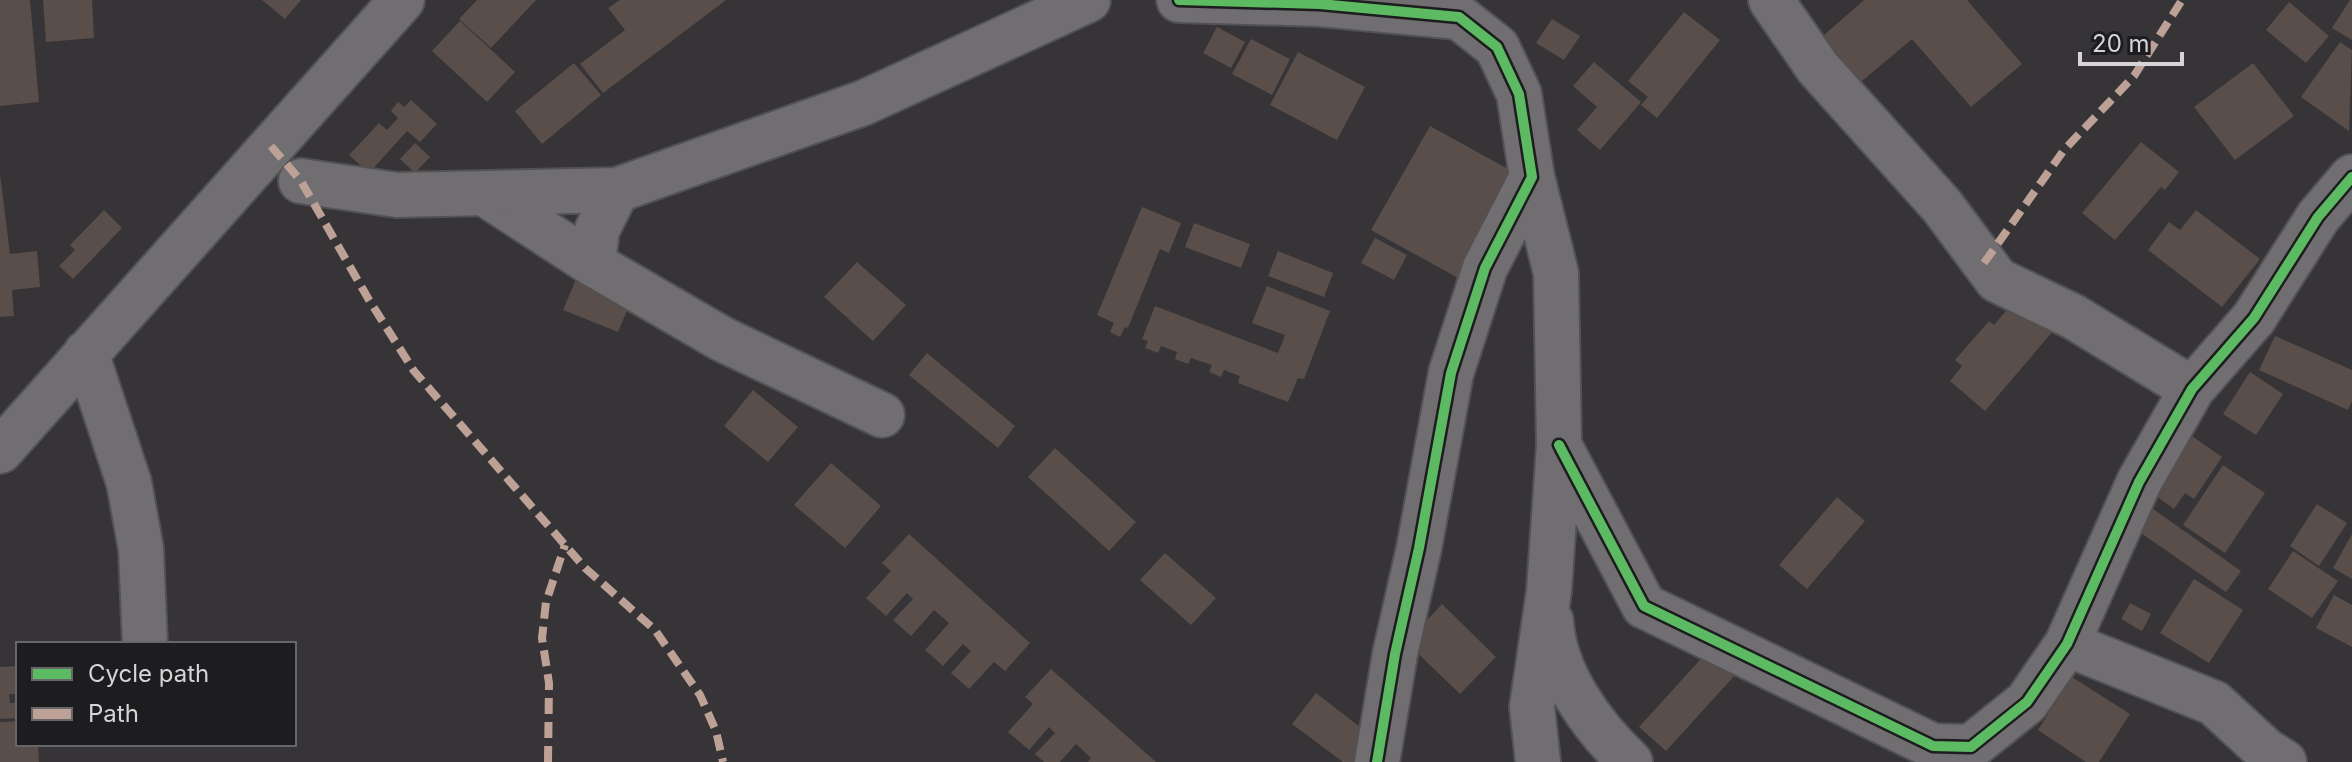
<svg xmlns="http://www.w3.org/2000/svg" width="2352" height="762" font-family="Inter,sans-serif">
<rect width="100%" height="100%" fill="#363436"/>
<path fill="#594e4a" d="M0 0H30L39 102 0 106Z
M43 0H92L94 38 46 42Z
M262 0H301L285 19Z
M477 0H536L491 48 459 19Z
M620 0H726L603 93 580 64 625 30 608 8Z
M1864 0H1967L2022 64 1971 107 1912 39 1855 87 1816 42Z
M2350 0H2352V40L2332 28Z
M2289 2 2329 36 2306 63 2266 30Z
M1684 12 1720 40 1657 118 1641 105 1648 97 1628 81Z
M1552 19 1580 36 1564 60 1536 43Z
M460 21 515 72 487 102 432 51Z
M1217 27 1245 42 1231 68 1203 53Z
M1251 39 1290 59 1272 95 1232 74Z
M2340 42 2352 50 2349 131 2301 97Z
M1298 52 1365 87 1337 140 1270 105Z
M1594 62 1641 102 1600 150 1577 130 1597 107 1573 86Z
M574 63 601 95 542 144 515 111Z
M2253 63 2294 116 2235 160 2194 107Z
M411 100 437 124 420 142 407 131 369 173 349 155 379 123 387 130 398 118 391 111 398 102 404 107Z
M1430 126 1519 175 1460 279 1371 230Z
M2141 142 2179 172 2165 190 2161 187 2115 240 2082 213Z
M415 143 430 157 415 173 400 159Z
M0 174 10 254 37 251 40 287 12 290 14 316 0 317Z
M1142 207 1181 223 1169 253 1160 249 1128 328 1125 327 1120 337 1110 332 1114 323 1097 315Z
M104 210 122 228 73 279 59 266 75 250 70 245Z
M2196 210 2260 259 2222 307 2148 250 2169 222 2180 230Z
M1194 223 1250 244 1241 268 1185 247Z
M1375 238 1407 255 1394 280 1361 263Z
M1278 251 1333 273 1324 297 1268 276Z
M857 262 906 305 873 341 824 297Z
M577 277 632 299 618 332 563 310Z
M1267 286 1330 311 1304 379 1298 378 1288 402 1238 383 1240 376 1224 370 1221 377 1209 372 1212 365 1191 358 1188 364 1175 359 1177 352 1161 346 1158 353 1145 348 1148 341 1142 339 1155 306 1278 353 1285 335 1252 323Z
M2016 299 2054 330 1985 411 1950 381 1962 366 1955 360 1989 321 1994 325Z
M2275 336 2352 370V401L2348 410 2259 370Z
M927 353 1015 426 998 448 909 375Z
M2250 372 2283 394 2256 435 2223 414Z
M753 390 798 427 768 462 724 426Z
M2189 434 2222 457 2194 499 2185 493 2174 509 2149 491Z
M1055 448 1136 522 1109 551 1028 477Z
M831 463 881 506 845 548 794 505Z
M2223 465 2265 493 2225 553 2183 525Z
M1837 497 1865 521 1807 589 1779 565Z
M2143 502 2241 571 2226 592 2128 524Z
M2317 504 2347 523 2319 566 2290 546Z
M909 534 1030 643 1005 671 994 662 969 689 951 673 971 651 963 644 943 666 925 650 949 623 934 610 911 636 893 620 913 599 907 593 886 616 866 598 891 571 882 563Z
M2352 534V579L2333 568Z
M2293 551 2338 581 2312 618 2268 589Z
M1165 553 1216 598 1191 625 1140 580Z
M2194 579 2243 610 2209 663 2160 633Z
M2334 595 2352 605V647L2316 628Z
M2130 603 2151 614 2142 631 2121 619Z
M1442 604 1496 657 1460 694 1406 642Z
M1709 650 1736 674 1666 751 1639 727Z
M18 666V694H9L10 703H18V718L0 719V667Z
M1051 669 1156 762H1088L1091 758 1076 744 1060 762H1044L1035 754 1055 733 1049 727 1029 750 1008 732 1033 704 1025 697Z
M2072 677 2130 714 2099 762H2086L2038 730Z
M1316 693 1373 737 1354 762H1343L1292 724Z
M18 721V744H38L39 762H0V722Z"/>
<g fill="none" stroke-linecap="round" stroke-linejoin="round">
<defs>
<path id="minor" d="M1179 0 1320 4 1459 17 1497 47 1519 94 1532 177 1485 268 1451 373 1419 548 1395 654 1377 762
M1771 0 1818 68 1942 206 1997 280 2074 317 2192 389
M1532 177 1556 273 1559 445 1549 591 1532 707 1538 762
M301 181 397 195 617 190 863 103 1088 0
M487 195 593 264 722 339 882 415
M593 264 597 230 617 190
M86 353 129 483 141 549 145 644
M1559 445 1644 606 1933 746 1971 747 2027 702 2067 644 2139 482 2192 389 2254 318 2318 217 2352 177
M0 451 402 0
M1551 621C1554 674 1592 726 1630 762
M2067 644 2214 703 2265 750 2284 762"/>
</defs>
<use href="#minor" stroke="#525153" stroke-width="48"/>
<use href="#minor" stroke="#706e70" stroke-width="44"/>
<path stroke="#bda197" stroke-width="8" stroke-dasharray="16 8" stroke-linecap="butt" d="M271 146 301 181 369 300 414 371 585 568 655 630 700 695 716 731 723 762
M1984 263 2064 150 2134 76 2182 0
M548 762 549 683 542 638 546 602 565 545"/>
<defs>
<path id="cycleway" d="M1179 0 1320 4 1459 17 1497 47 1519 94 1532 177 1485 268 1451 373 1419 548 1395 654 1377 762
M1559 445 1644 606 1933 746 1971 747 2027 702 2067 644 2139 482 2192 389 2254 318 2318 217 2352 177"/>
</defs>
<use href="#cycleway" stroke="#1d1c1e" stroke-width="15"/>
<use href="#cycleway" stroke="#5cba63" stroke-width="10"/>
</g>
<rect x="16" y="642" width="280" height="104" fill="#1d1c1e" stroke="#676668" stroke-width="2"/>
<rect x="32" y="668" width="40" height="12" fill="#5cba63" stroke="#676668" stroke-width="2"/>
<text x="88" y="682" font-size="24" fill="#d6d4d6">Cycle path</text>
<rect x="32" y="708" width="40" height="12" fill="#bda197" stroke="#676668" stroke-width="2"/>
<text x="88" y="722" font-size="24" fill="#d6d4d6">Path</text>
<path d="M2080 52v12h102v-12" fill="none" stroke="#d6d4d6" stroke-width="4"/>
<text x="2092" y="52" font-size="24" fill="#d6d4d6" stroke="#1d1c1e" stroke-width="6" paint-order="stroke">20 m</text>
</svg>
